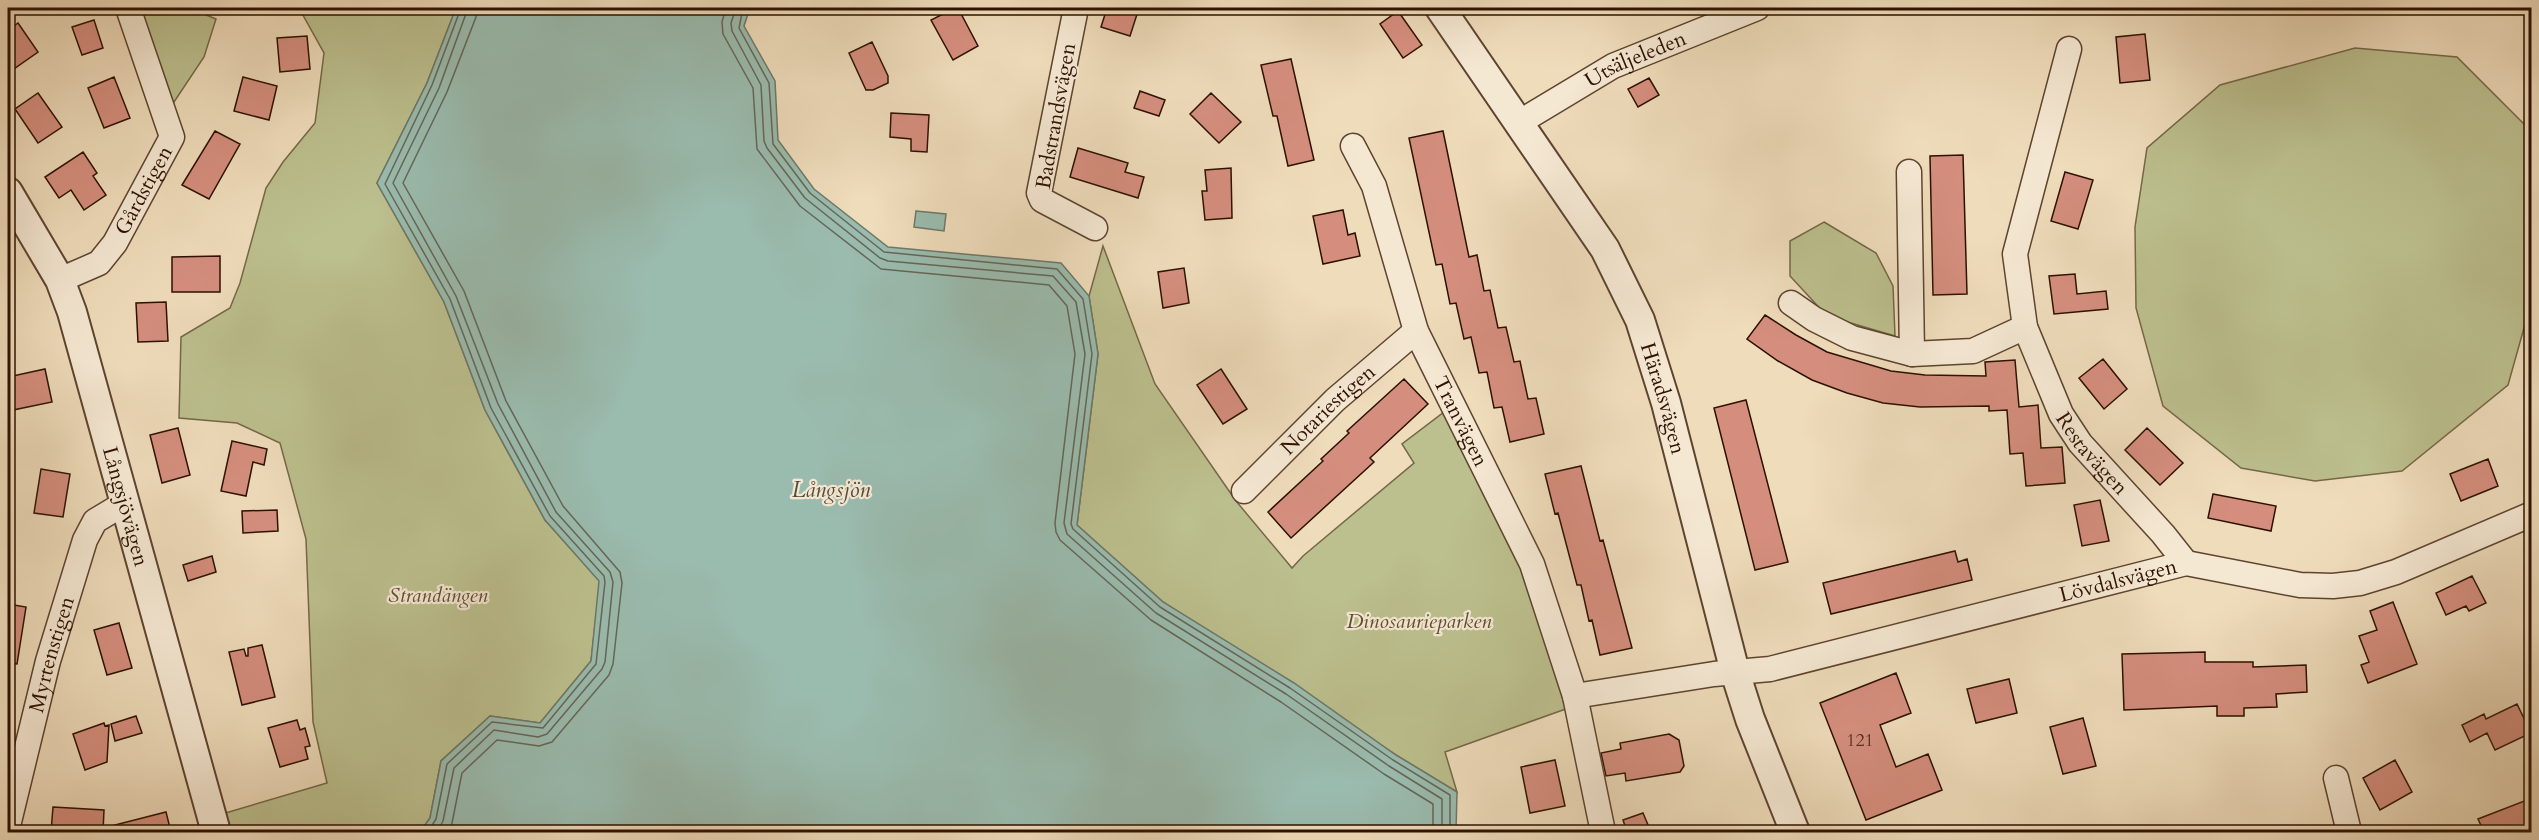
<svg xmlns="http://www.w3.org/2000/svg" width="2539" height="840" font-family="Cardo,serif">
<rect width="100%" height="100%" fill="#efdcbb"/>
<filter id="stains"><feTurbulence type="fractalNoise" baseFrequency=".00333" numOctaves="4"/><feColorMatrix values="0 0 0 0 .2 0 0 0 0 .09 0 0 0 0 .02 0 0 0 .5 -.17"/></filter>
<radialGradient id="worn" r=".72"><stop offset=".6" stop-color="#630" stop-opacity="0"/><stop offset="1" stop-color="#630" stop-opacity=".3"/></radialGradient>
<path fill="#bcbf8e" stroke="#746847" stroke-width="1.5" d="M128 8H189L216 19 204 57 164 117Z
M299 8H456L427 83 377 183 444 302 485 410 545 520 600 581 591 661 540 723 490 716 441 761 430 818 420 832H227L222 814 327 783 313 722 306 539 280 443 237 423 179 418 181 337 230 308 240 283 266 188 283 162 315 123 324 53Z
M2355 48 2457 57 2531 131V303L2508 385 2402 471 2315 481 2241 468 2163 406 2136 308 2135 227 2147 148 2220 85Z
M1824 222 1876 253 1893 286 1895 336 1827 316 1790 276V241Z
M1103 246 1155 384 1236 501 1292 568 1303 556 1414 463 1402 444 1452 406 1532 564 1577 705 1445 752 1457 792 1396 755 1163 602 1077 525 1098 354 1089 296Z"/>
<path fill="#9abcaf" stroke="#6e7869" stroke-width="1.5" d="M456 8H750L744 26 775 81 778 140 814 189 888 247 1061 263 1089 296 1098 354 1077 525 1163 602 1294 683 1396 755 1457 792 1456 832H420L430 818 441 761 490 716 540 723 591 661 599 581 545 520 485 410 444 302 377 183 427 83Z
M916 211 946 214 944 231 914 227Z"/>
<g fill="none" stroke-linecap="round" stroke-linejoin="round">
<path stroke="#646658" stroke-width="1.5" d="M726 8 722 22 723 34 753 88 757 149 800 206 881 269 1049 285 1067 306 1075 354 1055 523 1056 532 1060 540 1151 620 1281 702 1384 774 1433 804V832
M736 8 731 23 732 31 761 85 764 141 767 148 805 198 880 258 888 261 1053 276 1076 302 1085 354 1064 523 1067 534 1156 613 1286 694 1389 766 1442 799V832
M743 8 739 28 769 83 773 144 810 193 884 252 1057 269 1083 299 1092 354 1071 524 1073 529 1160 607 1290 688 1393 760 1450 795V832
M428 832 436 819 447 764 492 722 543 728 596 664 605 582 604 576 550 516 491 408 450 299 385 184 432 85 461 8
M437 832 443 821 454 768 494 730 538 737 547 734 602 669 605 662 613 582 610 572 556 512 498 404 456 296 393 183 439 88 468 8
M448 832 452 823 462 773 497 740 539 746 552 742 609 675 613 664 622 583 620 572 563 506 506 401 464 291 403 183 447 92 476 17 477 8"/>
</g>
<path fill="#d58e7e" stroke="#2d1100" stroke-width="1.5" d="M955 8H958L978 46 953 60 931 20Z
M1107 8H1139L1130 36 1101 27Z
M1398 11 1422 45 1403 58 1380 24Z
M94 20 103 48 82 55 72 27Z
M18 23 38 52 8 73V30Z
M2145 34 2150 80 2120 83 2116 37Z
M307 36 310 69 280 72 277 38Z
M872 42 888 76V83L873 90H866L849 53Z
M1291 59 1314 160 1288 166 1277 116H1273L1261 65Z
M114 77 130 118 104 128 88 88Z
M243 77 277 86 269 120 234 111Z
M1649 78 1659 95 1638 107 1628 89Z
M1140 91 1165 100 1159 116 1134 108Z
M38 93 62 127 38 143 15 109Z
M1211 93 1241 122 1219 143 1190 114Z
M891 113 929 115 927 152 911 151V139L890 137Z
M215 131 240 144 209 199 182 185Z
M1443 131 1469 257 1477 255 1484 291 1490 290 1498 328 1506 327 1514 362 1520 361 1528 399 1536 398 1544 434 1510 442 1502 407 1494 408 1487 372 1479 373 1471 337 1464 339 1456 303 1450 304 1442 264 1436 265 1409 138Z
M1078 148 1128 163 1125 172 1144 177 1138 198 1070 177Z
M83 152 97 173 93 176 106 195 84 210 71 190 59 198 45 177Z
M1963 155 1967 294 1933 295 1930 156Z
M1231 168 1232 218 1205 220 1202 191H1207L1205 170Z
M2065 172 2093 180 2078 229 2051 221Z
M1343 210 1348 235 1355 233 1360 256 1323 264 1313 216Z
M220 256V292H172V257Z
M1184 268 1189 303 1163 308 1158 272Z
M2075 274 2077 294 2106 291 2108 309 2054 314 2049 276Z
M166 302 168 341 138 342 136 303Z
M1765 315 1796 335 1827 352 1891 371 1925 375 1986 376 1985 362 2015 360 2019 407 2038 405 2041 448 2062 447 2065 483 2026 486 2023 453 2010 454 2007 410 1989 411V406L1920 407 1883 403 1847 393 1812 380 1778 361 1747 339Z
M2103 359 2127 389 2104 409 2079 378Z
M45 369 52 402 13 410 8 377Z
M1221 369 1247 409 1223 424 1197 385Z
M1404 379 1428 404 1370 458 1374 462 1291 538 1268 512 1323 461 1321 459 1349 433 1347 431Z
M1746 400 1788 562 1755 570 1714 408Z
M178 428 190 475 162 483 150 435Z
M2147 428 2183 463 2160 485 2125 450Z
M232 441 267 449 264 465 253 462 246 496 221 491Z
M2488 459 2498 486 2461 501 2450 474Z
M1581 466 1600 541 1603 540 1632 648 1600 655 1592 620 1589 621 1581 585H1577L1558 513 1555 514 1545 474Z
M41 469 70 474 63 517 34 513Z
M2213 494 2276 506 2271 531 2208 518Z
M2100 500 2109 541 2082 546 2074 505Z
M277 510 278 531 243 533 242 511Z
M1955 551 1958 562 1967 559 1972 580 1831 614 1823 583Z
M212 556 216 572 188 581 183 565Z
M2472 576 2486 603 2469 611 2466 606 2446 615 2436 593Z
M2393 602 2417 664 2368 683 2361 665 2369 662 2359 636 2377 630 2370 611Z
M8 604 26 607 17 664 8 663Z
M119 623 132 668 107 675 94 630Z
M262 645 275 697 242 705 229 652 244 649 246 656H248V648Z
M2205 652V662H2253V667L2306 665 2307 692 2276 694 2277 707 2244 708V716H2217V706L2124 710 2122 654Z
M1896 673 1911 713 1880 725 1896 767 1928 754 1942 790 1866 820 1820 703Z
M2009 679 2017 713 1976 723 1967 689Z
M2517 704 2531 733 2495 750 2487 733 2470 742 2462 725 2484 714 2486 719Z
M136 716 142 733 115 741 111 724Z
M2083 718 2096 766 2063 774 2050 727Z
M297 720 300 730 305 728 310 746 305 747 308 759 280 767 268 728Z
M104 723 105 726 109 725 107 762 85 770 73 734Z
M1669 734 1679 740 1684 766 1680 772 1626 781 1625 773 1606 776 1601 753 1621 749 1620 743Z
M1555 760 1565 806 1530 813 1521 767Z
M2395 760 2412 792 2380 810 2363 778Z
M2532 798V828L2519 832H2484L2478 819Z
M53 807 104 810 103 832H51Z
M166 812 171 832H108L107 827Z
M1643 813 1651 832H1627L1623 820Z"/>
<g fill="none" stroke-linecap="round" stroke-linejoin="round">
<defs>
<g id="minor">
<path d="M1076 8 1039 193 1042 200 1095 228"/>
<path id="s1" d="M2069 49 2015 254 2025 327 2061 414 2080 443 2163 534 2186 563"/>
<path id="s2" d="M1520 122 1613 66 1757 8"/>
<path id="s3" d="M1353 146 1374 186 1416 331 1532 564 1575 696 1603 832"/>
<path d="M1909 172 1912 354"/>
<path id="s4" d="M60 280 99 263 115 243 172 137 128 8"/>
<path d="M1791 303 1814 319 1852 338 1912 354 1973 351 2025 327"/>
<path id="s5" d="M1244 491 1335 400 1416 331"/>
<path id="s6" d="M1575 696 1714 674 1770 669 2186 563 2300 585 2333 586 2360 583 2396 572 2532 514"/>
<path d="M2336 778 2349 832"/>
<path id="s7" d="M8 826 48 661 85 540 95 521 125 503"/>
</g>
<g id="tertiary">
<path id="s8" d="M1440 8 1605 249 1640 320 1666 403 1735 672 1750 719 1795 832"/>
<path id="s9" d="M8 192 60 280 72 312 216 832"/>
</g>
</defs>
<use href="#minor" stroke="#5e442f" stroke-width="27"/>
<use href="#tertiary" stroke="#5e442f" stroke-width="32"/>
<use href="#minor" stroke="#f5e8d3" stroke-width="24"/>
<use href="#tertiary" stroke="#f5e8d3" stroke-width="28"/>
</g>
<g text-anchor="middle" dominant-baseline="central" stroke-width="4.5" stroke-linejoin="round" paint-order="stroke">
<g font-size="18" fill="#573020">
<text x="1860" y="740">121</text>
</g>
<g font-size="21" fill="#2d1100" stroke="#f5e8d3">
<text stroke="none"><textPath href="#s2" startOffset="132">Utsäljeleden</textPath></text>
<text transform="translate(1056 116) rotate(-80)">Badstrandsvägen</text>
<text stroke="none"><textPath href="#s4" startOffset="128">Gårdstigen</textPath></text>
<text stroke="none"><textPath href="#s8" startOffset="453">Häradsvägen</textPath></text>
<text stroke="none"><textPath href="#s5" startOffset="117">Notariestigen</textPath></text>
<text stroke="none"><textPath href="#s3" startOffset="297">Tranvägen</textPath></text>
<text stroke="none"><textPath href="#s1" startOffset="430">Restavägen</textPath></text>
<text stroke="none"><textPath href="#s9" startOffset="338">Långsjövägen</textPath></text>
<text stroke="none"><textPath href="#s6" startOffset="556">Lövdalsvägen</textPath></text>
<text stroke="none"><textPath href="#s7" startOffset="177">Myrtenstigen</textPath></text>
</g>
<g font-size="21" font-style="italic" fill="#5f4e32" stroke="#f5e8d3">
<text x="438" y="595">Strandängen</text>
<text x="1419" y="621">Dinosaurieparken</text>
</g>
<g font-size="22" font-style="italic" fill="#534d3d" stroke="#f5e8d3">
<text x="831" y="490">Långsjön</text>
</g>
</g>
<rect width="2539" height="840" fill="none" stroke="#efdcbb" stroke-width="30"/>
<rect x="9" y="9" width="2521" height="822" fill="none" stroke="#2d1100" stroke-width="3"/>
<rect x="15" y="15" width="2509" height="810" fill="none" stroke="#2d1100" stroke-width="1.5"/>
<rect width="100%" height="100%" filter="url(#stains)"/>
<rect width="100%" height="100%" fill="url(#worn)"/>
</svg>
